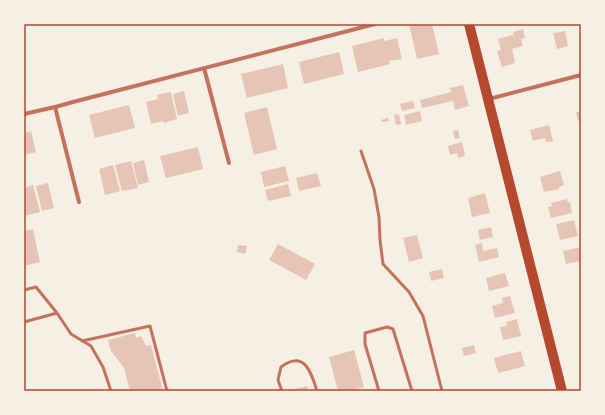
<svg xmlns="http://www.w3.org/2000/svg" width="605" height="415" font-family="Rubik,sans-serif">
<rect width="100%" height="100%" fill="#f6efe4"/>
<path fill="#e6c5b7" d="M409 24H432L439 54 417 59Z
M523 29 525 38 521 39 523 46 512 49 515 63 502 67 497 51 501 50 498 39 513 35 515 39 513 32Z
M565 31 568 46 557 49 553 33Z
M384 38V41L397 38 402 59 389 61 390 64 358 72 352 46Z
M339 52 344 74 304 84 299 62Z
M283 64 288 88 247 98 241 74Z
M463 85 469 106 455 110 453 101 422 108 420 100 451 92 450 88Z
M184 91 189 113 178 116 173 94Z
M171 92 177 119 164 123 163 121 151 124 146 102 158 99 157 95Z
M413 101 415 108 402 111 400 104Z
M129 105 135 128 95 138 89 115Z
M267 107 277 149 254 155 244 113Z
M420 111 422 121 406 125 404 115Z
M581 111V121H578L576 112Z
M399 114 401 124 396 125 394 115Z
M388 118 389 121 382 122 381 120Z
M549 125 553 141 546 142 545 138 533 141 530 130Z
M458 130 460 138 455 139 453 131Z
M31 131 36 152 24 155V133Z
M462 142 465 156 458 158 457 153 450 155 448 146Z
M198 147 203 169 166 178 160 156Z
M144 160 149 182 138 185 133 163Z
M131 161 138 188 122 191 115 165Z
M113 165 120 191 105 195 99 169Z
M285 166 289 181 264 187 261 172Z
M560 171 564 185 559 187V189L544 192 540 177Z
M317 173 321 186 299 191 296 178Z
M48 183 54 208 42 211 36 186Z
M288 184 291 196 268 201 265 190Z
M33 185 40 212 25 216 24 188Z
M485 193 490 213 472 217 468 198Z
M567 199 568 202H570L572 213 551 218 548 207 552 206 551 203Z
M574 220 578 236 560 240 556 224Z
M491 227 493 237 480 240 478 230Z
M33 229 40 262 24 266V231Z
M417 235 423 258 409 262 403 238Z
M482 243 483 251 497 248 499 257 479 262 475 245Z
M278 244 315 264 306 280 269 260Z
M238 245 247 246 245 254 237 252Z
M581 247V261L566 264 563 251Z
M442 269 444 278 431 281 429 272Z
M505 273 509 286 489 291 486 278Z
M510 296 515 313 495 318 492 306 503 303 502 298Z
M517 319 521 336 503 340 500 327 507 326 506 322Z
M135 333 136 338 141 336 146 346 151 345 163 391H130L124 368 111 351 108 340Z
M474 345 476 353 464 356 462 348Z
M354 350 364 387 349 391H338L329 357Z
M521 351 525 366 498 373 494 358Z
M307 386 308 391H295L294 389Z"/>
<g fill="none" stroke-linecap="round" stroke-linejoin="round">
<path stroke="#c5725c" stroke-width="3" d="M361 151 374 189 379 217 380 240 383 264 409 292 423 316 442 391
M24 290 36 287 57 313 71 334 91 346 103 367 111 391
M24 322 57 313
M82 341 150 326 167 391
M282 391 278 380 281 367C304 350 311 371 317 391
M379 391 365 344V333L387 327 393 329 412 391H410"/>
<path stroke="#c5725c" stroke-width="4" d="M204 68 229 163
M489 99 581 75
M55 107 79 202
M24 114 55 107 73 102 375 24"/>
<path stroke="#b5482f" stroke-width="10" d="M469 24 562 391"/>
</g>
<rect width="605" height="415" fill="none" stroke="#f6efe4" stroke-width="50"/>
<rect x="25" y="25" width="555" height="365" fill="none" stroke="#b5482f" stroke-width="1.5"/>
</svg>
